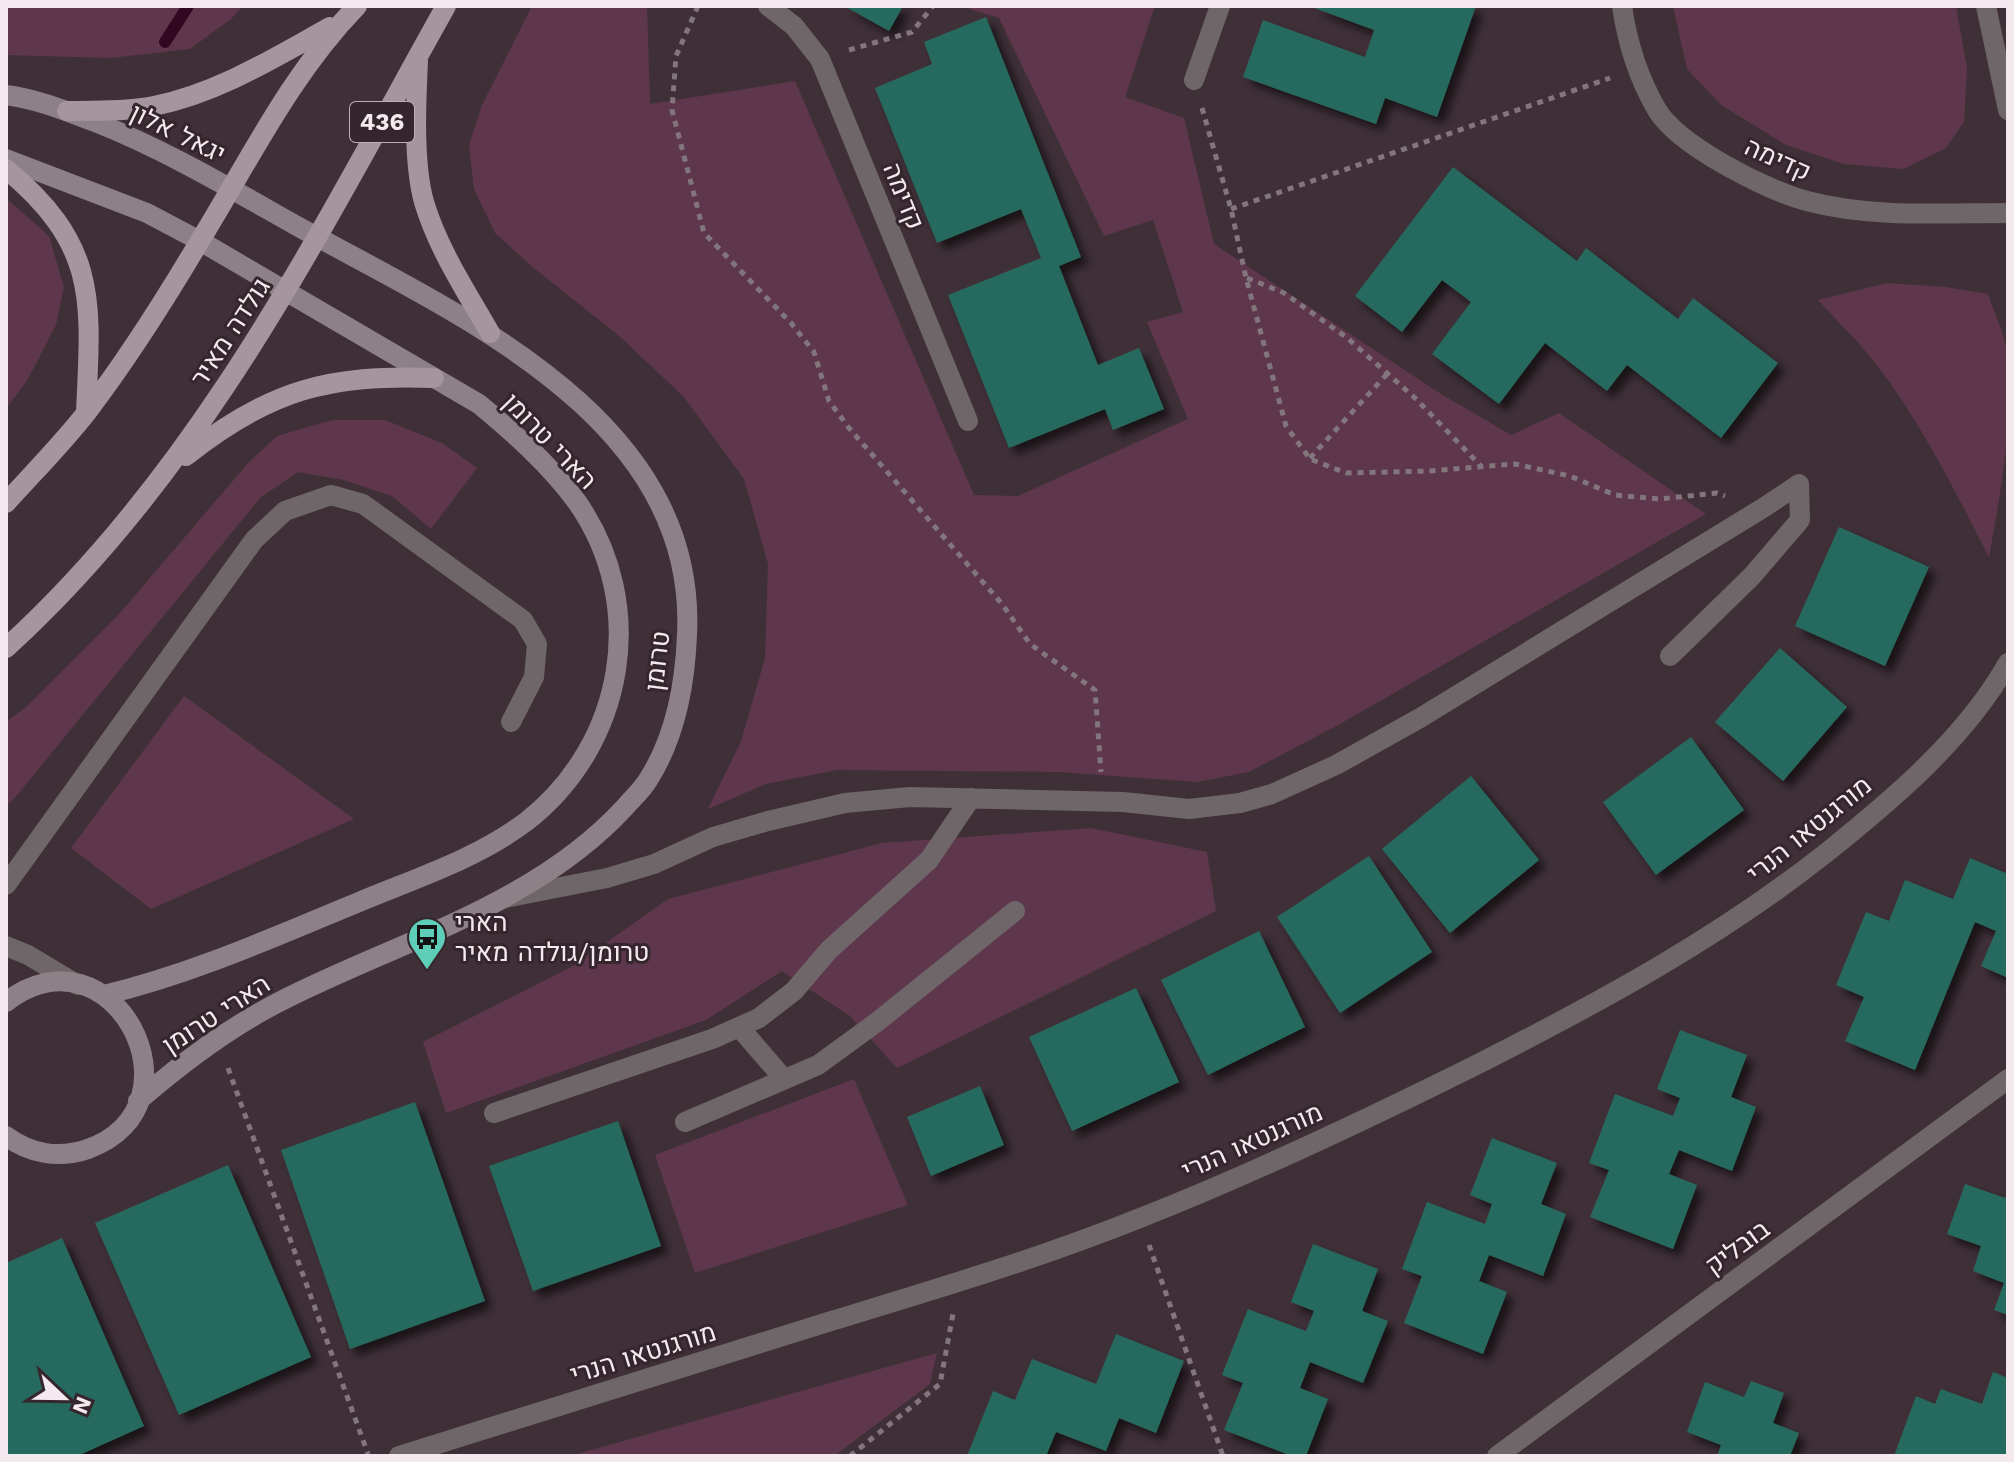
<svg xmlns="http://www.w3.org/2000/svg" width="2014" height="1462" font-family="'Work Sans',Heebo,sans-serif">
<defs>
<filter id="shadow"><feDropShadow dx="7" dy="7" stdDeviation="4" flood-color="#0009"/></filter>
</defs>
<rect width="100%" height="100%" fill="#3f3038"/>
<path fill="#5e374c" d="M6 6H243L231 19 190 49 110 58 6 55Z
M532 6H647L650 104 795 81 974 495 1018 496 1188 419 1147 322 1183 312 1153 220 1104 236 999 18 969 9 970 6H1155L1125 97 1184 118 1214 244 1438 392 1511 435 1559 413 1706 514 1340 724 1249 772 1197 782 1058 772 837 770 766 784 708 809 741 741 765 658 768 564 744 479 684 397 618 335 535 269 495 233 474 189 469 145 482 105Z
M1673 6H1956L1967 68 1964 122 1946 148 1903 169 1844 164 1786 145 1721 105 1687 69Z
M6 198 49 236 64 287 56 325 28 379 6 409Z
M1887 283 1946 287 1988 294C1994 313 2005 334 2007 353 2014 423 2001 490 1989 557 1955 491 1922 424 1876 364 1859 342 1837 321 1818 300Z
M332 420H385L442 443 477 468 431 529 392 496 344 480 298 472 260 498 14 799 6 806V722L26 707 120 613 248 463 277 436Z
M184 696 354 819 151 909 71 848Z
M1091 828 1207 852 1216 911 897 1068 850 1016 782 971 706 1020 446 1113 423 1042 573 966 668 899 882 843Z
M854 1079 908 1205 695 1273 655 1155Z
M937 1353 930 1384 834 1456H570Z"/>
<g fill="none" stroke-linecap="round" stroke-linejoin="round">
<path stroke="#300921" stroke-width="12" d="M165 42 188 6"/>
</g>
<path fill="#286a5e" filter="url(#shadow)" d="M844 6H903L889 31Z
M1309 6H1476L1437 117 1385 98 1376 124 1243 77 1263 20 1365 57 1374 30Z
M986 17 1081 257 1059 266 1098 365 1139 348 1164 409 1113 430 1105 409 1009 448 948 295 1041 258 1021 209 937 243 875 88 932 64 924 42Z
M1453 167 1577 261 1586 248 1678 319 1693 298 1778 363 1721 438 1627 365 1607 391 1545 343 1499 404 1432 354 1471 302 1442 280 1402 332 1355 296Z
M1839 527 1929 567 1885 666 1795 626Z
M1780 648 1847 707 1783 781 1715 722Z
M1691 737 1744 810 1656 875 1603 802Z
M1471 776 1539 860 1450 933 1382 849Z
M1369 856 1432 952 1340 1013 1277 917Z
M1970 858 2008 874V978L1981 966 1996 931 1975 922 1915 1070 1845 1041 1864 997 1836 985 1866 912 1889 921 1905 880 1953 899Z
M1259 931 1305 1027 1208 1075 1161 980Z
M1136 988 1179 1082 1072 1131 1029 1037Z
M1680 1030 1747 1055 1731 1097 1756 1107 1732 1171 1679 1150 1669 1174 1697 1185 1673 1249 1590 1217 1609 1170 1589 1163 1615 1094 1673 1116 1680 1098 1657 1089Z
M980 1086 1004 1145 931 1176 907 1117Z
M415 1102 485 1301 350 1349 281 1150Z
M618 1121 661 1246 533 1291 489 1166Z
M1492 1138 1557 1163 1541 1204 1566 1214 1543 1276 1489 1255 1479 1281 1507 1292 1483 1354 1404 1323 1422 1276 1402 1269 1427 1202 1485 1224 1492 1204 1470 1195Z
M228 1165 311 1357 179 1415 95 1223Z
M1965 1184 2005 1198 2008 1191V1315L1994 1310 2004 1283 1973 1271 1981 1246 1947 1234Z
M62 1238 144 1426 77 1456H6V1263Z
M1313 1244 1378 1269 1362 1311 1388 1321 1363 1383 1310 1362 1300 1388 1328 1399 1306 1456H1292L1224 1430 1243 1383 1222 1375 1248 1309 1306 1331 1314 1311 1291 1302Z
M1116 1334 1184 1361 1156 1433 1119 1418 1106 1451 1056 1432 1046 1456H967L993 1391 1015 1400 1032 1359 1096 1384Z
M1993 1372 2008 1378V1456H1894L1916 1396 1935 1404 1941 1389 1982 1404Z
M1751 1381 1784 1393 1773 1423 1799 1433 1790 1456H1717L1721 1445 1687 1432 1705 1382 1744 1397Z"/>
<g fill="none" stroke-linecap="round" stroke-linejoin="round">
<path stroke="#83757c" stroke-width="5" stroke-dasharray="6 6" stroke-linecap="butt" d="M698 6 676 56 672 110 704 233 791 323 814 352 829 401 849 428 1002 604 1030 644 1095 690 1101 772
M849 50 912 32 933 6
M1202 108 1231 209 1246 278 1286 426 1310 459 1346 473 1429 471 1515 464 1570 476 1615 495 1659 499 1717 493 1725 496
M1231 209 1610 78
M1247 278 1284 293 1346 337 1414 397 1481 466
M1310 458 1388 373
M228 1068 368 1454
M1149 1245 1223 1456
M850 1456 940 1384 953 1314"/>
<path stroke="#6e6669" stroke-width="20" d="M6 885 254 540 285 511 331 495 363 504 523 620 537 644 534 677 511 722
M505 898 607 878 654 864 713 837 768 821 845 803 910 797 1123 802 1189 809 1240 803 1272 794 1336 765 1420 718 1763 508 1799 484 1800 520 1752 576 1670 656
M739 1027 784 1079
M494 1113 712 1039 759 1018 794 991 829 950 929 860 971 798
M685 1122 818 1065 877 1022 1015 911"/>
<path stroke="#6e6669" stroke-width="20" d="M768 6 794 26 820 59 968 421
M1622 6C1627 41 1639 79 1657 110 1679 146 1766 190 1807 201 1871 218 1942 213 2008 213
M1986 6 2008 110
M1194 80 1220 6
M6 946 28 955 78 985
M399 1456C542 1411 685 1367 828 1322 933 1290 1038 1259 1140 1218 1257 1172 1370 1118 1482 1062 1602 1001 1720 937 1826 853 1893 799 1965 739 2008 663
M1497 1456 2008 1079"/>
<path stroke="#8d8086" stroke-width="20" d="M6 95C37 99 66 111 95 122 166 150 231 189 297 226 456 314 698 417 687 635 685 685 675 738 648 780 642 790 633 798 626 806 536 905 399 941 283 1000 229 1027 183 1062 138 1101
M6 159 147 213 200 241 479 404C514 433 550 465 577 502 649 605 625 744 527 821 477 859 416 878 359 902 274 937 192 974 104 995
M6 1002C112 920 209 1105 88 1149 59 1159 30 1154 6 1136"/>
<path stroke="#a5959d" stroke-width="20" d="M418 61C416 103 413 162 424 202 438 249 466 291 490 333
M67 111C96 110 126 112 154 106 218 93 274 58 330 27
M6 169C99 246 91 301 86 412
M186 456C269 390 329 374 434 378
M6 503C33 473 62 444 87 412 129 357 166 298 201 239 250 159 291 74 357 6
M6 648C202 470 319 233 446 6"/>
</g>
<defs>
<symbol id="bus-pin" viewBox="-11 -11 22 30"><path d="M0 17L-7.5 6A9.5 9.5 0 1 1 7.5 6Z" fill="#5eceb8" stroke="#35262d"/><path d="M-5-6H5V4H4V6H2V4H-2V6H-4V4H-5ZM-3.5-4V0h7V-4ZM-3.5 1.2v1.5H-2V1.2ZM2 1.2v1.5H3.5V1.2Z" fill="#111"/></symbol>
</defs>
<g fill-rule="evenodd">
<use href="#bus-pin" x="405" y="915" width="44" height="60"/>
</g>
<g text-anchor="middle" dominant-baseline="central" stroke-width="6" stroke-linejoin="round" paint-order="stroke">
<rect fill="#35262d" stroke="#bbaeb4" stroke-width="2" x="350" y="102" width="64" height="40" rx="6"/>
<g font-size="24" font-weight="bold" fill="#f4e9ee">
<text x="382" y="122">436</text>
</g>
<g font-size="26" fill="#f4e9ee" stroke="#35262d">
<text transform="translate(178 133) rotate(26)">יגאל אלון</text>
<text transform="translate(1778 159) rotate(24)">קדימה</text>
<text transform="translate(904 196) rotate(68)">קדימה</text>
<text transform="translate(230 332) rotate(-57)">גולדה מאיר</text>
<text transform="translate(550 441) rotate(46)">הארי טרומן</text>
<text transform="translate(657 661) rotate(-83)">טרומן</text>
<text transform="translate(1809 829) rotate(-39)">מורגנטאו הנרי</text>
<text transform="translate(216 1014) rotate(-33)">הארי טרומן</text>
<text transform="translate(1252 1141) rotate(-24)">מורגנטאו הנרי</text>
<text transform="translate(1737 1247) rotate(-36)">בובליק</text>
<text transform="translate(643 1353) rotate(-17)">מורגנטאו הנרי</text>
</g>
<g font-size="26" fill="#f4e9ee" stroke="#35262d" text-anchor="start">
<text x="455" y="922">הארי<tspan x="455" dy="30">טרומן/גולדה מאיר</tspan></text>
</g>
</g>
<rect width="2014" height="1462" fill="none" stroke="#f4e9ee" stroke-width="16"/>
<g transform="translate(64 1398) rotate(112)" stroke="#35262d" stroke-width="6" paint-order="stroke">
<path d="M0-6L14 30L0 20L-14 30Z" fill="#f4e9ee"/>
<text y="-12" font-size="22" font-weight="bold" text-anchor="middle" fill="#f4e9ee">N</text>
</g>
</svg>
